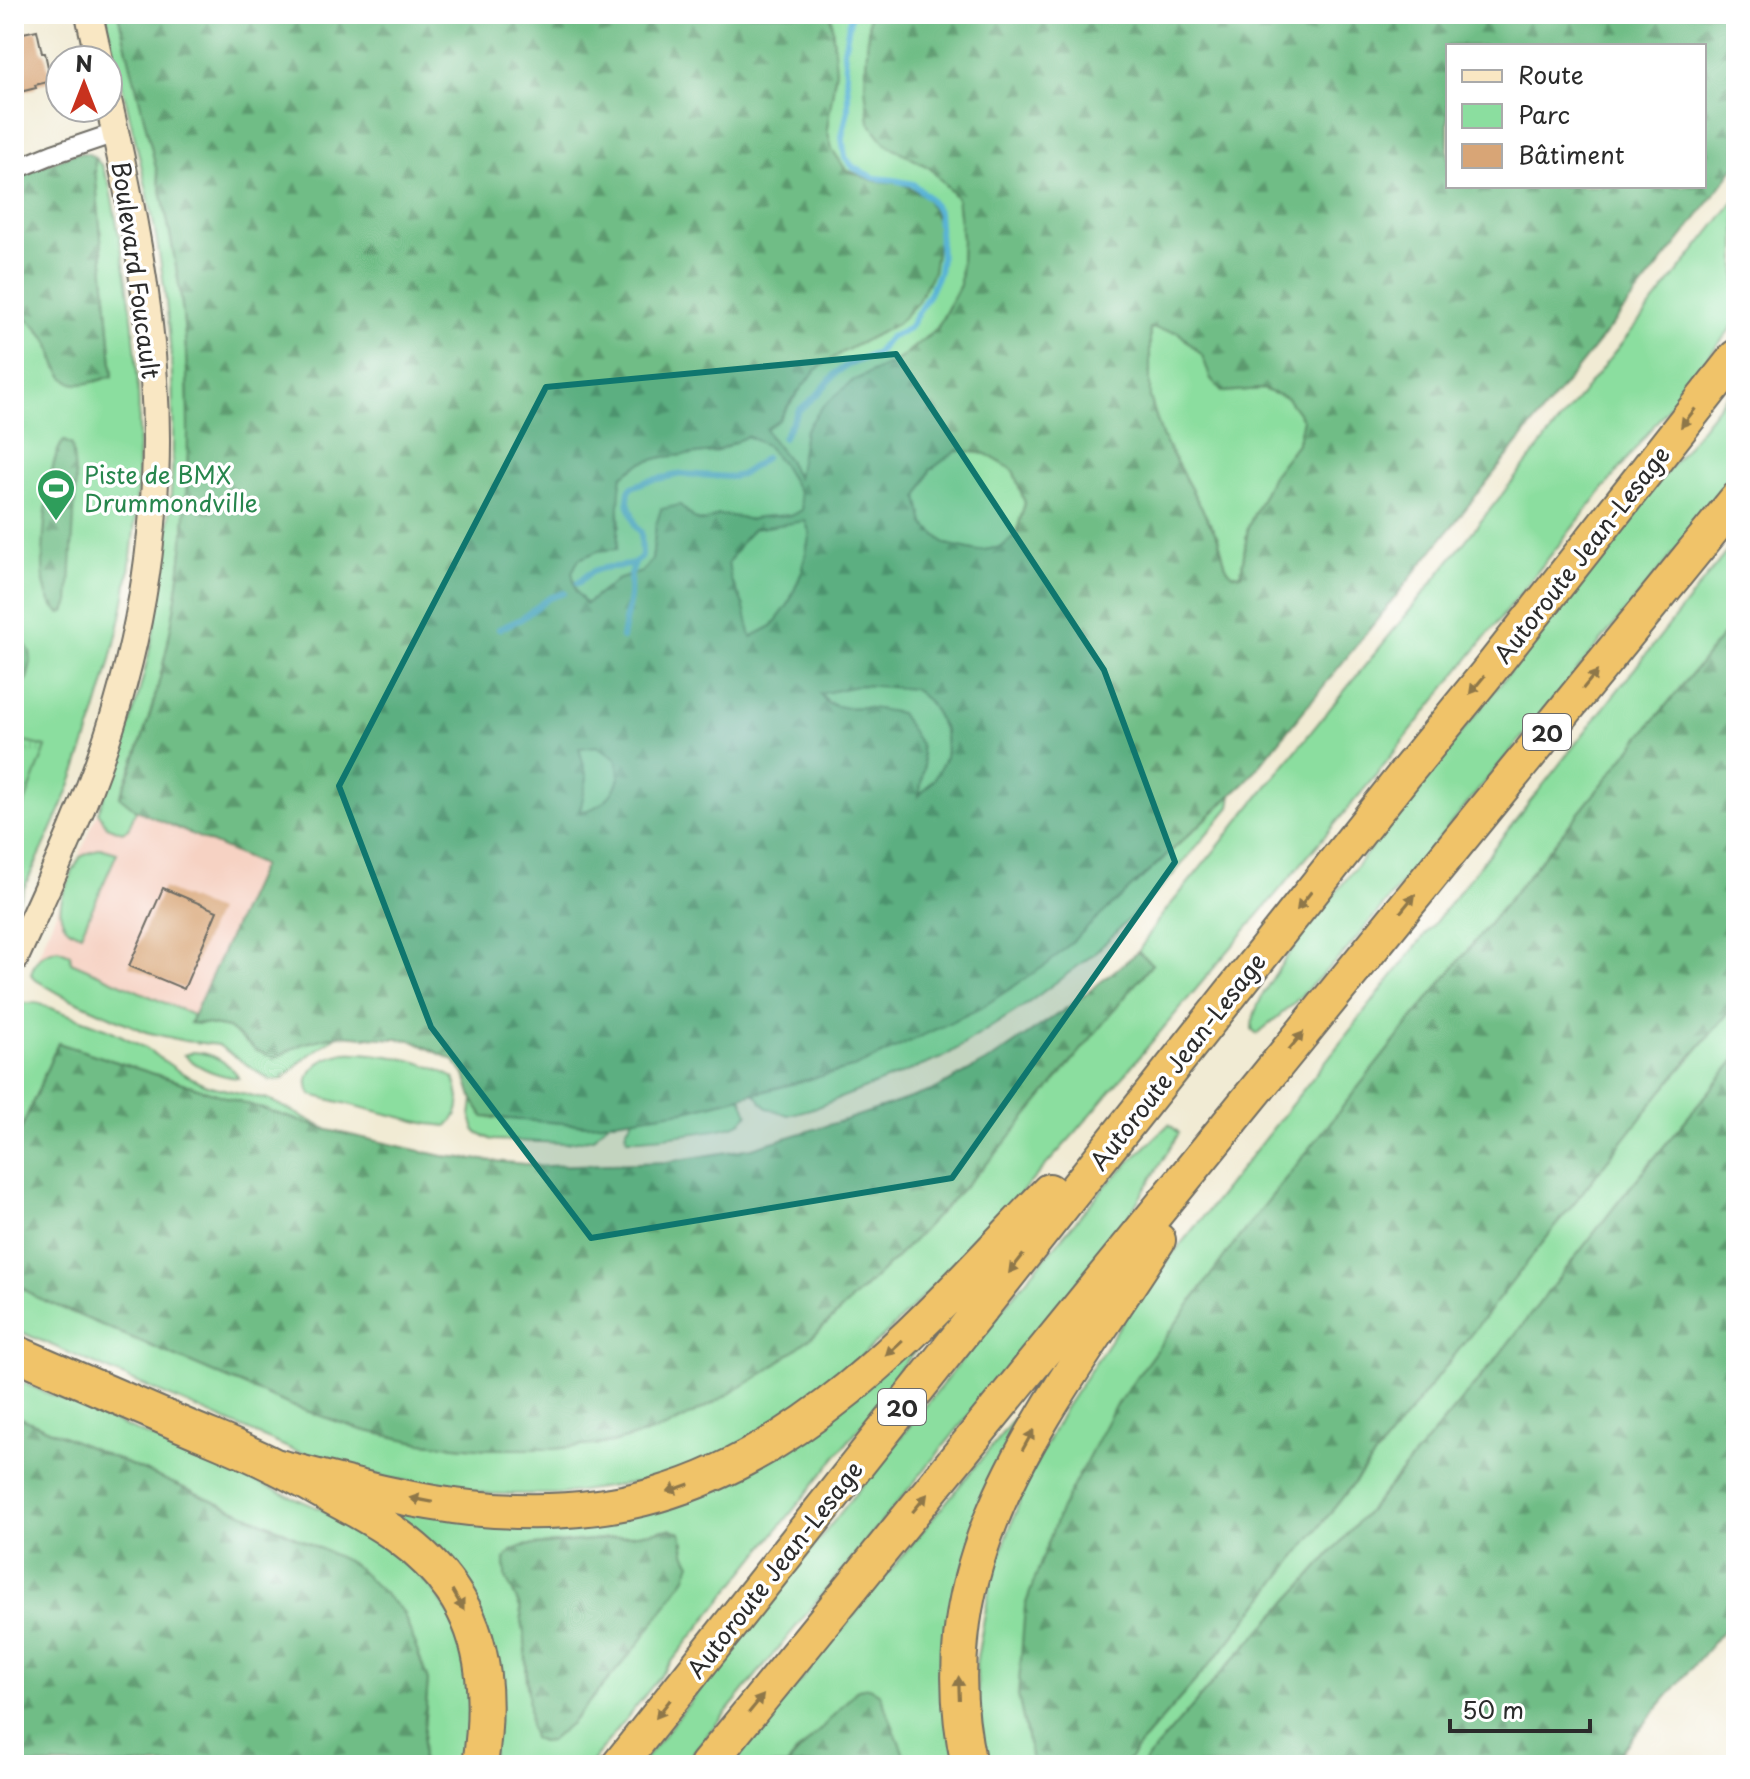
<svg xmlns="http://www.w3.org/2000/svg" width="1750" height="1779" font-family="'Playpen Sans',sans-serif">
<defs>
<pattern id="forest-firs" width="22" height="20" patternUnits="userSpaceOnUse" patternTransform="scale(2)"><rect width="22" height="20" fill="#70bd86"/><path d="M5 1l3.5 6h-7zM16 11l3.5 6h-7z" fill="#5c9a6e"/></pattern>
<pattern id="park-tufts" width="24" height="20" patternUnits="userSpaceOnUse" patternTransform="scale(2)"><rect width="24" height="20" fill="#8bde9f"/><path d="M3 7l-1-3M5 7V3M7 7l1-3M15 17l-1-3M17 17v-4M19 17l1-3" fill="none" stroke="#78bf89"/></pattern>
</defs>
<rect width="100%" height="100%" fill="#fff"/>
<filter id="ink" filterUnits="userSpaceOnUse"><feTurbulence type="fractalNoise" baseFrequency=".0125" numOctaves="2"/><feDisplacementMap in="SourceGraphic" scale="16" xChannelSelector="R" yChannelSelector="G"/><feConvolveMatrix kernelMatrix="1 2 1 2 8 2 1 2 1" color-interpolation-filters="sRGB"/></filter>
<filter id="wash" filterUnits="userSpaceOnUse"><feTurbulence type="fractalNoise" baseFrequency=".006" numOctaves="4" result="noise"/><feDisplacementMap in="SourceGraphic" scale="32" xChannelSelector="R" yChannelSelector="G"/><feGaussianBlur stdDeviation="1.8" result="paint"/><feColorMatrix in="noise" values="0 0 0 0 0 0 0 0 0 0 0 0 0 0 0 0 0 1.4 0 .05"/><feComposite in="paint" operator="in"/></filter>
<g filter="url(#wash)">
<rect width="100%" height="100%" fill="#f1ebd4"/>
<path fill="#f6d2c3" d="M106 792 120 797 136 810 262 865 193 1015 70 961 35 963Z"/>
<path fill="#8bde9f" stroke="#5b8465" stroke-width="2" fill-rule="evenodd" d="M105 14H118C141 106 166 198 180 291 187 337 188 384 188 430 188 554 170 682 120 796L136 810 128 829 122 832 107 826 98 812C121 756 140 698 152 638 175 529 179 404 165 293 153 199 126 106 105 14Z
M831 14H869L865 86 886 144 930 168 957 198 962 239 960 285 937 328 898 360 852 381 805 431 798 480 788 460 770 437 766 429C787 415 797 390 814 372 827 359 846 350 862 342L901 183 875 181 846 170 832 149 827 129 834 46Z
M94 157 102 166 109 183C118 230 128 278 133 326 145 428 139 551 113 651 102 697 86 744 69 789 53 830 32 870 14 910V831L46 747 14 787V312L28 318 48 341 57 368 77 384 97 381 113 376Z
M1736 199V322L1376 775 1076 1132 981 1237 888 1332 837 1377 775 1421 713 1460 646 1481 561 1494H492L387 1478 293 1450 14 1329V1282L36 1297 292 1406 362 1430 422 1443 488 1449H552L612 1443 665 1428 712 1404 818 1332 905 1249 1152 964 1138 952 1159 919 1424 593Z
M1150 328 1178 332 1202 355 1211 379 1223 392 1262 389 1287 398 1303 420 1298 442 1272 476 1248 527 1241 575 1231 574 1226 566 1218 538 1162 436 1150 397Z
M1736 384V477L1346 951 1292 1005 1257 1034 1252 1029C1252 1000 1290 953 1307 929Z
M747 436 766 445 782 464 799 492 802 510 793 515 760 517 749 520 740 517 719 515 705 522 696 520 680 505 656 525 652 560 642 572 617 580 586 604 576 591 572 572 579 559 598 551 620 526 618 495 622 476 641 463 663 457 715 452Z
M958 450 986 454 1013 470 1025 503 1016 534 1002 547 978 551 946 544 924 524 918 497 930 470Z
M805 520 810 533 802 572 788 605 772 626 750 638 743 604 731 580 728 563 743 540 753 529Z
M1736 540V619L1429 998 1229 1250 1113 1410 1018 1695 1033 1765H988L980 1722 976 1664 991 1580 1027 1481 1065 1408 1147 1285 1207 1212Z
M861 685C874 686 906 684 916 691 926 696 931 705 936 714 956 751 944 770 918 797L865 707C844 708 833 710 820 693Z
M597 746 616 758C617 764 620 772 619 778 613 798 598 809 579 812L587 778 579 748Z
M1232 795 1230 807 1170 878 1094 954 1024 1006 942 1058 817 1107 788 1115 767 1108 755 1094 856 1067 1136 884Z
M100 848 117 853 81 934C77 932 73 931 69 929 48 912 71 876 80 857Z
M58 949 70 954 71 962 193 1015 190 1023 207 1024 228 1028 256 1050 275 1057 302 1044 338 1035 305 1058 282 1079 270 1080 218 1045 185 1041 146 1032 62 995 36 980 31 974C36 957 42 953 58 949Z
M24 1003H37L108 1029 146 1048 180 1072 206 1085 270 1100 328 1130 58 1043 14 1146V1006Z
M1736 1004V1059L1623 1196 1492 1364 1376 1502 1301 1587 1221 1673 1142 1765H1125L1143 1741 1229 1642 1662 1091Z
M193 1052C212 1053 229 1062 239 1078 217 1076 200 1069 184 1055Z
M361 1053C395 1056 424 1060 454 1078 460 1097 464 1111 448 1126L428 1124 311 1095C300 1073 320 1058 341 1054 347 1052 355 1053 361 1053Z
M741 1097 748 1114C746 1116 742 1122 740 1123 727 1131 645 1140 627 1139L626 1130 634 1118 690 1110Z
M473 1100 485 1117 588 1125 609 1122 593 1138 566 1143 492 1140 475 1131 471 1116Z
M1169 1124 1179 1133 1121 1229 683 1765H640L1012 1297 1106 1185Z
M929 1335 898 1371 871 1413 589 1765H492V1652L367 1498 636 1511ZM670 1529 684 1542 686 1577 638 1645 571 1723 527 1689 525 1639 511 1551 523 1546 603 1539Z
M14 1379 323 1510 363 1530 402 1558 435 1592 458 1628 470 1702 465 1765H421L428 1681 403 1612 277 1528 14 1415Z
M1018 1414 1026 1421 989 1496 959 1765H906L903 1752 880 1694 798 1751 787 1765H732Z"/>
<path fill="url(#forest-firs)" stroke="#4e7458" stroke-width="2" fill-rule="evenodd" d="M118 14H831L836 70 827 129 832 149 846 170 875 181 901 183 926 197 940 227 933 272 917 303 897 324 841 353 816 370 792 399 779 420 766 429 770 437 788 460 797 478 805 431 822 407 853 381 898 360 937 329 960 285 962 239 957 198 930 168 886 144 869 122 865 86 869 14H1736V166L1690 227 1385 610 1246 782 1049 963 981 1008 856 1067 690 1110 588 1125 484 1117 473 1100 465 1075 453 1060 411 1040 338 1035 302 1044 275 1058 256 1050 228 1028 207 1024 190 1023 262 865 136 810 120 797C170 682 188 554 188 430 188 384 187 337 180 291 166 198 141 106 118 14ZM1704 46V186H1448V46ZM1150 328 1178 332 1202 355 1211 379 1223 392 1262 389 1287 398 1303 420 1298 442 1272 476 1248 527 1241 575 1231 574 1226 566 1218 538 1162 436 1150 397ZM747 436 766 445 782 464 799 492 802 510 793 515 760 517 749 520 740 517 719 515 704 522 696 520 680 505 661 509 656 525 652 560 642 572 617 580 586 604 576 591 572 572 579 559 598 551 617 549C620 524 617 500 622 476L641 463 663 457 715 452ZM958 450 986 454 1013 470 1025 503 1016 534 1002 547 978 551 946 544 924 524 918 497 930 470ZM805 521 810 533 802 572 788 605 772 626 751 637 743 604 731 580 728 563 743 540 753 529ZM861 685 914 689 929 702 945 730 946 757 933 781 919 796 924 766 920 744 900 713 865 707 846 708 828 704 820 694ZM597 746 616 758C617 764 620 772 619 778 614 797 598 809 580 812L587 778 579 748Z
M75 153H87L94 157 113 376C102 379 89 385 77 384 56 382 56 353 47 339 39 327 27 318 14 312V177Z
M64 441 72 445 76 482 69 602 65 612 60 613C52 607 47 598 45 587 39 563 47 457 64 441Z
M1736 619V1004L1662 1091 1229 1642 1143 1741 1125 1765H1033L1018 1695 1025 1606 1059 1513 1113 1410 1229 1250 1429 998Z
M14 621 24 637 25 644 30 651 31 661 28 676 23 688 15 697C19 670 14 648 14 621Z
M1138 952 1152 964 995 1155 905 1249 818 1332 766 1372 712 1404 665 1428 612 1443 552 1449H488L422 1443 362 1430 292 1406 36 1297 14 1282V1146L58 1043 328 1130 443 1156 546 1166 666 1162 752 1148 848 1119 934 1090 993 1058 1077 1001Z
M1736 1059V1615L1610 1765H1142L1221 1673 1301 1587 1376 1502 1492 1364 1623 1196Z
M14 1415 277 1528 353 1564 403 1612 428 1681 421 1765H14Z
M670 1529 681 1533C684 1544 683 1553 691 1563L686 1577 638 1645 571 1723 550 1741 541 1742 533 1738 530 1727 525 1639 520 1607 505 1576V1559L511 1551 523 1546 603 1539Z
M869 1687 880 1694 903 1752 906 1765H787L858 1689Z"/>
<path fill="url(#park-tufts)" stroke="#5b8465" stroke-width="2" d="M14 739 46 747 14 831Z"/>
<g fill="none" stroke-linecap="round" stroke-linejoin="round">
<path stroke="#58b3d6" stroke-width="6" d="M783 438 799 410 818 394 836 373 846 366 877 353 890 337 901 333 909 328 929 294 939 272 941 257 938 212 929 198 913 184 894 180 875 178 864 173 853 167 845 157 842 137 848 110V94L844 51 851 14
M578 583C583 579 588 573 594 571 612 562 626 573 642 556L641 532 636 527 628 502 629 491 632 487 647 481 682 474 731 477 741 475 765 458
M499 629 521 619 549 598 564 593
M622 638C624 624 628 610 630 597 631 584 628 576 635 564"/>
</g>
<g id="blocks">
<path fill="#d8a576" d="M37 30 42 53H45L51 81 35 85 36 88 20 92 14 65V35Z
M163 888 217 911 184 989 129 966Z"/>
</g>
</g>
<g filter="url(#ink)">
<use href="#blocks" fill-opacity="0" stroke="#706e66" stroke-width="2"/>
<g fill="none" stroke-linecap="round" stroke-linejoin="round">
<defs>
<path id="street" d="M14 170 53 154 115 133"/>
<path id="secondary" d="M89 14 99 60
M14 960C49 883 86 806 111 726 146 615 162 496 154 380 148 285 129 192 108 100"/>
<path id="highway" d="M14 1352C73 1378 133 1403 192 1429 220 1441 248 1452 275 1466 295 1476 314 1487 334 1498 379 1522 422 1546 452 1590 488 1642 489 1705 480 1765
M275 1466C339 1482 404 1501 470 1508 531 1514 597 1512 656 1495 820 1448 936 1308 1049 1191
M619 1765 1405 774 1489 671 1736 357
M707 1765 1736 500
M969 1765C922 1553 1052 1406 1158 1240"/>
</defs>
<use href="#street" stroke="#706e66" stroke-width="22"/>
<use href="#secondary" stroke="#706e66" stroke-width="30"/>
<use href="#highway" stroke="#706e66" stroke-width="38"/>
<use href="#street" stroke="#fff" stroke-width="18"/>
<use href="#secondary" stroke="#f9e7c3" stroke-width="26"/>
<use href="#highway" stroke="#f0c369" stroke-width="34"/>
</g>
<defs><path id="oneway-solid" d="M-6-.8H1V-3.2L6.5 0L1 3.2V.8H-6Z" transform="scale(2)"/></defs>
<g fill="#8e774a">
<use href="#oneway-solid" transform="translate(1688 418) rotate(128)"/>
<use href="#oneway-solid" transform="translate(1590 680) rotate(-51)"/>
<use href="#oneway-solid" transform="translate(1477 685) rotate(129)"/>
<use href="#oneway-solid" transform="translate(1304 901) rotate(128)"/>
<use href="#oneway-solid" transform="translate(1408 903) rotate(-51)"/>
<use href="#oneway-solid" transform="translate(1296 1041) rotate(-51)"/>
<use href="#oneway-solid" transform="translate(1016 1264) rotate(128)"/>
<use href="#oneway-solid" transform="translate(894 1348) rotate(137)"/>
<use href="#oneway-solid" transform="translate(1028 1440) rotate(-61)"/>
<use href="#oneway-solid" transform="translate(678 1488) rotate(161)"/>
<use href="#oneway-solid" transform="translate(421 1500) rotate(-169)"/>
<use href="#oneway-solid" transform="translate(920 1503) rotate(-51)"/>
<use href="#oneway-solid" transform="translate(458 1600) rotate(60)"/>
<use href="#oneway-solid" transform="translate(959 1688) rotate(-92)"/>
<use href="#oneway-solid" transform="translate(756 1704) rotate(-51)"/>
<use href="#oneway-solid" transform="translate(663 1709) rotate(128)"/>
</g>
</g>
<path fill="#0f766e" fill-opacity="0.2" stroke="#0f766e" stroke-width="6" stroke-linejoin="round" d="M896 354 1104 670 1175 862 952 1178 591 1238 431 1027 339 786 546 387Z"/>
<defs>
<symbol id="stadium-pin" viewBox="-11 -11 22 30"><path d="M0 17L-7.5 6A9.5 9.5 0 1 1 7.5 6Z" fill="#2e9e5b" stroke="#fff"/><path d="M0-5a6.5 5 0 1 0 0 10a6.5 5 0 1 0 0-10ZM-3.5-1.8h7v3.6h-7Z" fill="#fff"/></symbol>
</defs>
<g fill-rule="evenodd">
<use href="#stadium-pin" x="34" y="466" width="44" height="60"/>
</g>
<g text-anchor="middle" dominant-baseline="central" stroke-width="7" stroke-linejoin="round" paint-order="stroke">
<g fill="#fff" stroke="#6b6b6b" stroke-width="2">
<rect x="1523" y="714" width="48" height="36" rx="6"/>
<rect x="878" y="1389" width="48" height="36" rx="6"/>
</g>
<g font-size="22" font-weight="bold" fill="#2b2b2b">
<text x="1547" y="732">20</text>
<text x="902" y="1407">20</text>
</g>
<g font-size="24" fill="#2b2b2b" stroke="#fff">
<text transform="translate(137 270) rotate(82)">Boulevard Foucault</text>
<text transform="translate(1581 554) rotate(-52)">Autoroute Jean-Lesage</text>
<text transform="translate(1177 1061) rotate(-52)">Autoroute Jean-Lesage</text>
<text transform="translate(774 1569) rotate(-52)">Autoroute Jean-Lesage</text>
</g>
<g font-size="24" fill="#27864d" stroke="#fff" text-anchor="start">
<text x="84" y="474">Piste de BMX<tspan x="84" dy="28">Drummondville</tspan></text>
</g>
</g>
<rect width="1750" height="1779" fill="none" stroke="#fff" stroke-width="48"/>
<rect x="1446" y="44" width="260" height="144" fill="#ffffff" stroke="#aaaaaa" stroke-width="2"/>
<rect x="1462" y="70" width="40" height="12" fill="#f9e7c3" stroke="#aaaaaa" stroke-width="2"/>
<text x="1518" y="84" font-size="24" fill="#2b2b2b">Route</text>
<rect x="1462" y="104" width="40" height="24" fill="#8bde9f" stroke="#aaaaaa" stroke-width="2"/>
<text x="1518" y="124" font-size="24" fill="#2b2b2b">Parc</text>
<rect x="1462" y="144" width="40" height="24" fill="#d8a576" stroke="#aaaaaa" stroke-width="2"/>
<text x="1518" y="164" font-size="24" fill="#2b2b2b">Bâtiment</text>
<g transform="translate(84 84)"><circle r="38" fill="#ffffff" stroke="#aaaaaa" stroke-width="2"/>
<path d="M0-6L14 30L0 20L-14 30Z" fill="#c8321e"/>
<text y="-12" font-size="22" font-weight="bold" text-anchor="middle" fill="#2b2b2b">N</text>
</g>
<path d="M1450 1719v12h140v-12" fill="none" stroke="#2b2b2b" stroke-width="4"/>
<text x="1462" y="1719" font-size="24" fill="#2b2b2b" stroke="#ffffff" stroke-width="6" paint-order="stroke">50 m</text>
</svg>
